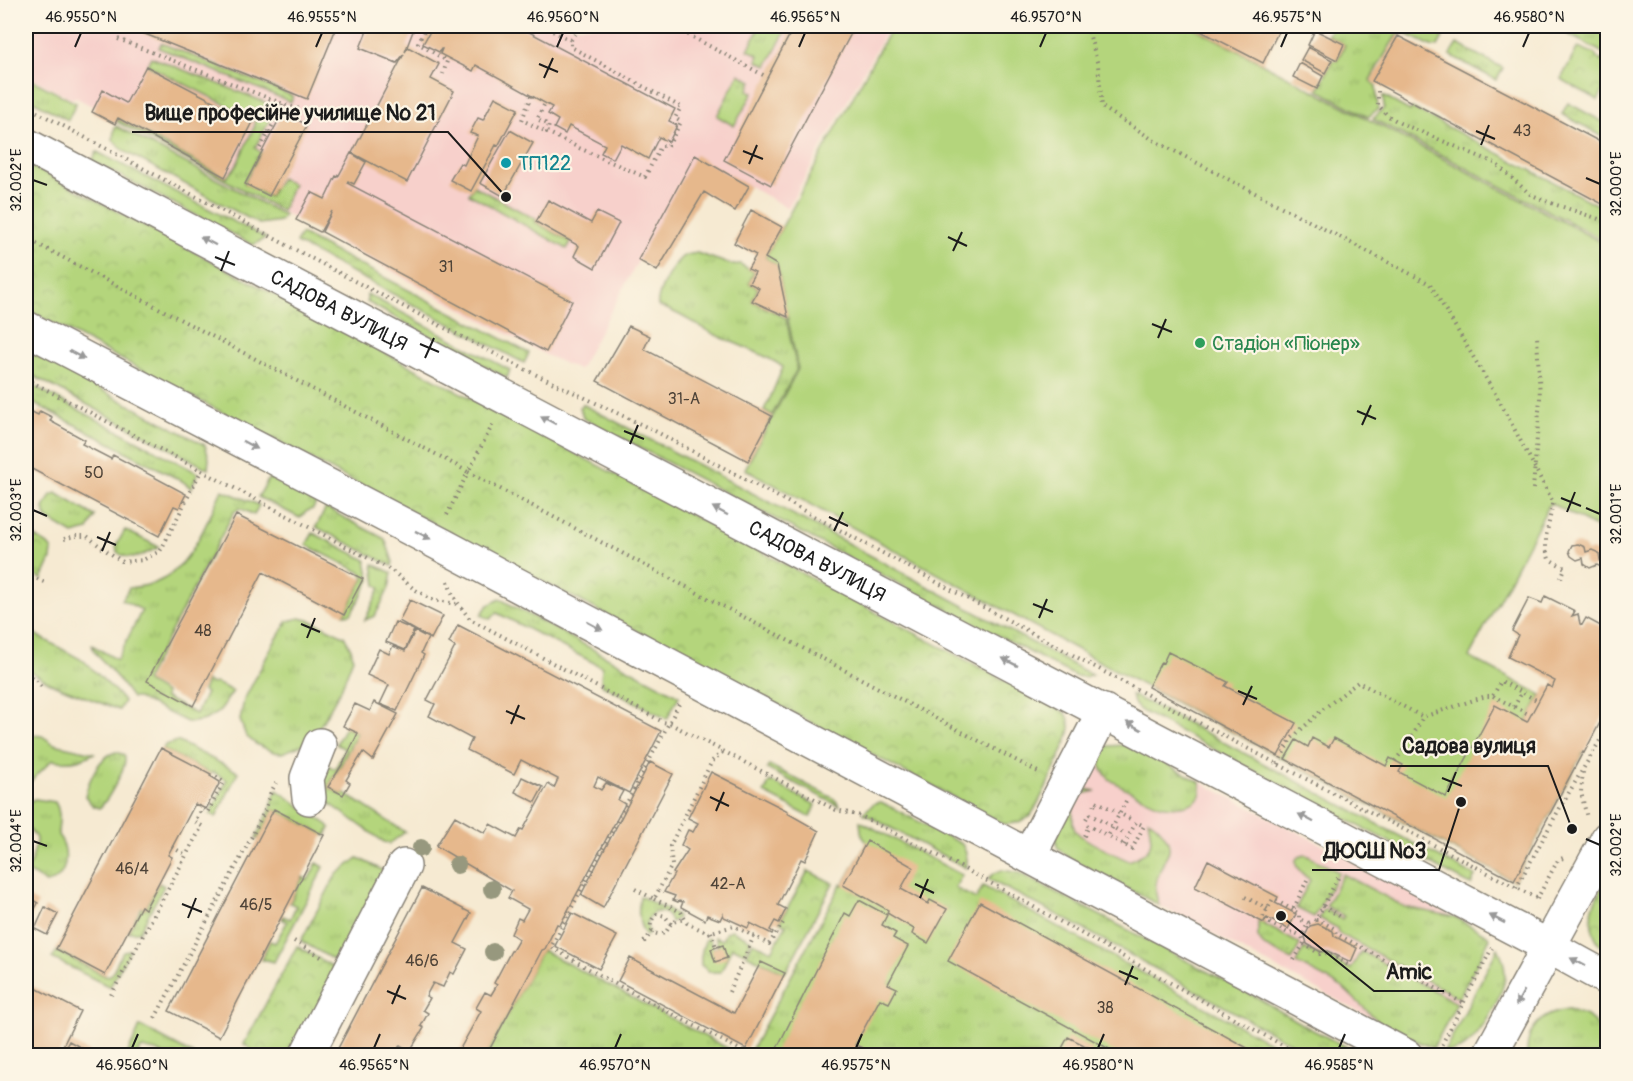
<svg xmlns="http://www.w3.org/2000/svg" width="1633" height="1081" font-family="Pangolin,sans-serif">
<defs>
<pattern id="grass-tufts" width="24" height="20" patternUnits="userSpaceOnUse" patternTransform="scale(1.5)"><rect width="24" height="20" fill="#b4d57c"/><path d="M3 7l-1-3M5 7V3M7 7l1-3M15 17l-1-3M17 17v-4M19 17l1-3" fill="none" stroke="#9ab66b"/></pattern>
<pattern id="park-crowns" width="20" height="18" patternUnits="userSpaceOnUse" patternTransform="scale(1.5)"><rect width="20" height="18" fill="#b4d57c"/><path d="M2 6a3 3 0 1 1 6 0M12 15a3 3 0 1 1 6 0" fill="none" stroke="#9ab66b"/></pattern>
</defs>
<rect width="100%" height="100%" fill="#fcf5e5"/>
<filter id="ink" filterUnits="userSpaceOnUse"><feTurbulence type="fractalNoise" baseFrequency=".0167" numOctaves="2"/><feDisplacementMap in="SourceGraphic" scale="12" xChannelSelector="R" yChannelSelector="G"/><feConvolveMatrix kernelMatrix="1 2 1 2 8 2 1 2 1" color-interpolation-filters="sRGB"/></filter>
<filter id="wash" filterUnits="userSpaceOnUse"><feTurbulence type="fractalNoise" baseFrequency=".008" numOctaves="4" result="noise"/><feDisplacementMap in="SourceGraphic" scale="24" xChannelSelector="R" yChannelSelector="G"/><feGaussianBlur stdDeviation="1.35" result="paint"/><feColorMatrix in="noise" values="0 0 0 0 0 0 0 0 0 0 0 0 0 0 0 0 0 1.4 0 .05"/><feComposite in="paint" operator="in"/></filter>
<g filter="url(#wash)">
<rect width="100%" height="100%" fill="#f6ead2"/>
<path fill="#f7d0cb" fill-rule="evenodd" d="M26 26H889L788 208 695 156 579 370 546 355 116 122 115 124 92 112 94 107 75 97 72 99 26 75ZM351 153 366 162 354 184 339 177Z
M1125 745 1143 751 1200 782 1319 843 1487 935 1490 938 1433 1048 1407 1037 1069 858 1057 847 1056 837 1093 757 1108 746Z"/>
<path fill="url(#grass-tufts)" stroke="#68784c" stroke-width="1.5" d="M760 26H788L767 66 757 61 759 55 748 50Z
M1334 26H1422L1443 37 1438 46 1433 47 1403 32 1401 35 1397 34 1370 80 1376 86 1378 109 1368 117 1318 90 1333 60 1337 61 1345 45 1327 35Z
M1553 26H1607V55Z
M161 43 293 96 291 102 159 48Z
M1457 44 1503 68 1496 80 1450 55Z
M151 57 277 107 255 148 261 152 244 183 269 197 281 178 293 184 282 211 117 122 118 119 226 178 236 166 255 125 254 119 147 65Z
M739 74 752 81 748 90 753 93 734 126 717 116Z
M26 77 76 103 68 120 26 97Z
M1383 96 1410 111 1412 108 1607 210V242L1373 119 1384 108Z
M1568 103 1607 124V139L1562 114Z
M116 126 284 215 280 221 259 224 124 151 113 140 114 130Z
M97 152 266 238 253 245 92 161Z
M474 186 537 220 535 222 571 242 567 249 469 194Z
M301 234 529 353 524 363 296 243Z
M697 253 732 265 740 264 754 272 749 283 758 288 752 301 786 318 797 369 772 415 764 410 770 398 783 367C762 352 739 346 716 335 696 326 678 311 658 306 656 293 672 266 682 257 686 254 692 254 697 253Z
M367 294 510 370 507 378 367 302Z
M26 350 205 445 209 458 208 469 26 372Z
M26 382 198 473 191 488 182 481 26 399Z
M582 404 836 537 1092 675 1085 677 1075 676 583 418 580 407Z
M269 478 316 503 313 509 307 511 300 518 258 497Z
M222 490 259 505 254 515 240 508 234 512 145 681 165 693V698L196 714 206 693 203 691 207 681 212 684 216 683 233 691 219 712 205 720 194 722H187L138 698H132L119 680 94 651 92 645 117 660 142 610 122 600 129 588C139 587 148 586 157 582 191 568 207 521 222 490Z
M56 493 95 516 88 530 73 534 46 518 44 508 51 495Z
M326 508 385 539 393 562 392 566 316 527Z
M125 530 159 547C145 554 132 563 117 552L116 546Z
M313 533 366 560 370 580 351 614 344 615 364 578 362 573 306 545Z
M373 564 392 573 389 588 375 616 365 620 380 588 376 585Z
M500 599 679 696 667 719 601 684 602 667 497 613 490 619 481 615 488 605Z
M300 618 312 621 344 636 351 649 353 658 341 689 315 735 302 745 282 753 274 752 256 744 246 736 240 720 244 700 274 643 288 621Z
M31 632 84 661 115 691 124 701 119 710 52 684 26 669V640Z
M1131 695 1161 709 1475 876 1471 885 1141 711 1135 705Z
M345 727 357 733 342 763 328 787 342 795 344 793 405 832 389 844 384 842 322 798 325 764 335 769 345 749 336 744Z
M33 735 42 736 54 744 94 753C81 761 67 763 52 760L26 786V741L28 736Z
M177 741 238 772 216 817 210 814 227 780 213 772 211 774 163 749 165 745Z
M1125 745 1143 751 1200 782C1200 784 1202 790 1201 791 1199 808 1172 808 1160 805 1151 802 1118 785 1109 779 1107 776 1102 771 1101 767 1098 760 1104 752 1108 746Z
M116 752 124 755C125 757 125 758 125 760 125 769 106 804 99 808L93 806 85 796C89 780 98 757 116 752Z
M769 765 833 798 837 802 839 806 767 769Z
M770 781 816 805 810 817 764 793Z
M1086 789 1096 791 1082 794 1074 802C1073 811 1071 822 1075 830 1080 839 1118 856 1129 861 1156 850 1152 844 1148 819 1157 825 1170 837 1169 850 1169 853 1166 856 1165 859 1157 877 1152 886 1159 905L1069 858 1057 847 1056 837 1072 795Z
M277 790 328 825 330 828 326 836 274 809 259 838 256 839C259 828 265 820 270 810 273 803 272 798 277 790Z
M35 799 55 802C62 813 58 823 58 835 68 847 69 870 55 880 54 881 47 883 46 883L28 872C30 863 37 847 36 839 35 834 30 831 27 827 22 818 24 802 35 799Z
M881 802 962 844 966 853V868L863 813 875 803Z
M860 821 962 875 955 888 976 899 983 886 1293 1055 748 1056 841 884 843 885 867 842C860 836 861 829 860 821Z
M1306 855 1339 872 1314 917 1296 908 1310 880C1302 874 1284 858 1306 855Z
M358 858 390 874 347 968 301 941 336 875Z
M317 863 324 867 274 962 267 960H261L270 941 275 943 287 922 282 919 283 916 290 919 296 906 290 903 303 877 308 880Z
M1002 870 1019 873 1258 998 1303 1025 1362 1055H1312L1067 920 988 879 995 873Z
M1343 874 1405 907 1455 917 1487 935 1490 938 1459 998 1338 933 1337 928 1319 918 1324 909 1342 919 1344 916 1326 906Z
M159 883 164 886 139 932H128L142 907 145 909Z
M640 896 677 915 678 918 671 922C668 913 662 910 653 913 647 918 645 924 649 932L646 936C637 923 638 910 640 896Z
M1258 921 1300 944 1292 960 1264 946 1258 937Z
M732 930 751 940 745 953 732 947 721 972H710L701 965C700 955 702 948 706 939L709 938 713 948 718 947 715 937 722 940 726 932Z
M1304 948 1320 956 1325 955 1351 969 1361 951 1457 1003 1433 1048 1407 1037 1380 1023 1342 987 1296 963Z
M1498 948C1503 957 1505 966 1505 976 1504 994 1479 1039 1462 1048 1457 1050 1450 1052 1444 1052Z
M130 950 110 987 52 958 57 951 105 976 111 975 123 951Z
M542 950 740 1055 486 1056Z
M1568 1010C1591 1014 1610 1030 1606 1055H1527C1526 1028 1542 1013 1568 1010Z
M140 1026 194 1055H164L156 1051 142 1048 137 1055H127Z"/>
<path fill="url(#park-crowns)" stroke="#68784c" stroke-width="1.5" d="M1578 47 1595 54 1596 57 1600 60H1607V84L1598 100 1561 79Z
M26 163 1066 713C1068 717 1070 721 1070 726 1071 737 1038 806 1030 816 1023 822 1012 824 1004 824L26 309Z
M26 531 48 545 52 550 51 559 42 579 26 570Z
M808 871 833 883 785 973 747 955 753 942 772 951 786 925 780 922Z
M1607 877V953C1581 927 1592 905 1607 877Z
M297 946 344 973 301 1055H247L250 1048 244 1044Z"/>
<path fill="#b4d57c" stroke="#68784c" stroke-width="1.5" d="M892 26H1191L1607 245V533L1550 503 1469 657 1541 695 1527 722 1583 752 1514 881 1124 675 745 469 798 369 777 265 765 258Z"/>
<g id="blocks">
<path fill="#e6b88c" d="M142 26H337L307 99 140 32Z
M369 26H415L405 52 408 47 439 64 431 79 454 91 407 182 352 153 404 54 397 63 360 48Z
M433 26H518L675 109 669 121 677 125 669 142 659 137 648 159 621 144 613 159 601 153 605 145 569 126 565 134 554 128 558 120 548 114 552 107 476 65 473 71 440 54 442 49H441L439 52 423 44Z
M770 26H855L771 185 724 160 789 36Z
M1191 26H1281L1263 63Z
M1315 30 1344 44 1337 60 1308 45Z
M1398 36 1608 146V207L1372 81Z
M1308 47 1332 60 1325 73 1301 60Z
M1300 63 1323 76 1317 89 1293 77Z
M146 66 253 122 225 177 118 118 115 124 92 112 103 90 126 103Z
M495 97 518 109 498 146 496 145 471 191 450 180 460 163 464 165 478 136 470 133 478 118 483 120Z
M283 112 307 125 269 196 245 184Z
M510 130 533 143 503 196 480 183Z
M351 153 366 162 354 184 348 181 347 183 572 301 546 352 322 232 332 211 320 232 296 220 311 192 325 199 336 176 338 177Z
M695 155 749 186 735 211 704 192 657 271 638 260Z
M548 200 591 223 597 212 619 223 595 268 574 256 579 246 536 222Z
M751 210 782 227 765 258 777 265 788 317 752 301 759 288 749 283 755 272 748 269 756 255 734 243Z
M629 326 650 336 644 349 772 416 748 461 597 381Z
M26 409 38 415 40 411 52 417 50 421 85 440 82 444 111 459 113 455 186 494 179 508 174 506 159 536 26 466Z
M236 515 363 579 344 615 263 572 193 706 147 681Z
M1578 544 1585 547 1586 552 1592 550 1599 553 1600 560 1602 556 1608 559V570L1597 565 1590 568 1584 564 1583 558 1577 560 1571 556 1569 551 1572 545Z
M1545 596 1575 611 1572 616 1578 614 1580 624 1582 625 1586 618 1608 630V715L1607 717 1604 715 1584 753 1583 752 1514 881 1285 759 1296 740 1308 747 1312 738 1329 747 1334 738 1386 766 1390 758 1403 765 1399 772 1446 797 1495 705 1527 722 1547 685 1552 688 1555 681 1508 657 1518 635 1512 631 1529 598 1542 603Z
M410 600 443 616 431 639 399 621Z
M395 622 414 630 405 650 386 642Z
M458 625 661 731 629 793 598 777 594 786 601 790 606 783 623 791 618 800 625 804 560 925 557 924 545 949 542 950 486 1056H456L481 1011 476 1008 485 992 491 995 497 985 494 983 511 951H512L519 939 511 934 518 918 522 920 528 909 508 898 512 891 436 846 455 816 485 833 490 824 516 838 521 829 523 830 548 784 554 788 558 779 521 760 514 774 467 750 472 739 429 716 435 704 427 700 455 647 449 643Z
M415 631 428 638 421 653 424 655 397 711 380 704 389 685 367 675 379 649 389 654 393 646 405 651Z
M1168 652 1228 682 1225 686 1296 723 1278 756 1148 687 1161 662 1163 663Z
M374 702 398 714 373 760 363 752 346 780 350 783 343 795 328 787 345 760 358 733 343 726 355 704 370 711Z
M161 748 211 774 210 776 220 782 206 809 195 804 168 855 172 857 145 909 141 906 105 975 56 949Z
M650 762 673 774 603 908 581 895Z
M711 772 788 811 787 813 819 831 805 861 801 859 778 905 786 909 779 923 775 921 770 930 773 932 772 934 750 923 748 928 724 917 723 914 720 920 707 915 705 920 681 907 683 902 679 901 678 902 673 900 675 896 664 892 674 874 673 873 688 850 681 845 688 830 693 832 698 823 688 818Z
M522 777 543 787 535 802 515 792Z
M274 809 324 835 219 1037 169 1011Z
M867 841 913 867 901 889 928 904 930 900 947 909 928 943 912 934 914 929 887 913 888 910 843 885Z
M1208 860 1278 897 1275 903 1296 914 1288 929 1267 918 1264 923 1195 887Z
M422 888 471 913 455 943 467 949 454 974 450 972 443 987 433 983 426 996 430 998 423 1010 428 1013 421 1026 424 1028 410 1051 400 1045 394 1056H334Z
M26 896 38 903 27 924H26Z
M859 900 887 915 882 925 896 933 893 938 908 946 888 984 897 988 889 1003 880 999 855 1045 865 1049 861 1056H773L845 913 850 916Z
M980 902 1262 1056H1122L948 961Z
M45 907 58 914 47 935 35 929Z
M572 913 617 936 599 969 555 946Z
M1318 924 1333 931 1334 936 1357 948 1351 962 1327 951 1321 952 1307 944 1305 936 1310 926Z
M723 945 727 958 715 962 711 949Z
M630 958 734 1013 761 962 785 973 746 1049 618 981Z
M26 983 80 1011 58 1056H30L26 1053Z
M1068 1037 1092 1049 1088 1056H1058Z
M69 1041 96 1056H61Z"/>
</g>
</g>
<g filter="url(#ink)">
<use href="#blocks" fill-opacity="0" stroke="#898377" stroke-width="1.5"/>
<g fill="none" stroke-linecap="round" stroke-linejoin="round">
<defs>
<g id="minor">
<path id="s1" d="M26 145C533 413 1042 677 1548 946"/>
<path d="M26 328 442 545 1406 1056"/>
<path d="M309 798 307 778 320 745"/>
<path d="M1029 856 1104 711"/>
<path d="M306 1056 404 866"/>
</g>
<path id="major" d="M1548 946 1608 979
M1489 1056 1608 838"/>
</defs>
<use href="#minor" stroke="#898377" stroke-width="36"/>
<use href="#major" stroke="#898377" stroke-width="36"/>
<path stroke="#898377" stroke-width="4" stroke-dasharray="1.5 4.5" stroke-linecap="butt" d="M427 26 418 43 447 61 443 74
M542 26 571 40V47L681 107 675 118 681 122 668 146H661L645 177 579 148 547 132 549 125 537 119 545 103
M672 26 767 77
M1087 26 1098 65 1102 107 1155 141 1430 284 1500 402 1553 502 1546 537V549L1549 559 1565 568 1560 581
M118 39 286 105 320 115
M571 40 580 26
M1378 91V105L1388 116 1400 123 1495 163 1530 194 1548 202 1608 222
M531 96 522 120 547 132
M26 106 341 274 522 368 655 431 1237 743 1540 900
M260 148 284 104
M26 238 443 458 468 472 493 424
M26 379 391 570 414 589 433 600 456 604
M1533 489 1540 398 1537 335
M447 515 468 472 1040 773
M64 539 74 536H87L101 547 123 562 143 560 160 551 162 548 201 471
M26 574 46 583
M448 581C452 597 460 606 470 619L663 722 669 723 836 810 861 816 978 876 1302 1056
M26 591 33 577
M26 674 33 678 43 689
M1493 696 1530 715
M679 704 551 947 610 981 744 1052
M1514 707 1522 692
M1395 761 1408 744 1423 717
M1278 764 1291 739 1322 710 1358 682 1423 717 1486 696H1493L1501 681 1538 701
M1583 772 1581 792 1587 818
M1094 806 1096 801 1130 819
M1086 819 1089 814 1123 833
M1087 825 1108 836
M1084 836 1089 826
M1124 845 1136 822 1144 826 1132 849 1108 836 1127 799
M172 847 186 855
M1307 880 1293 910 1299 914V919L1308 923
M1516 888 1561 806 1608 727
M635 889 654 899 672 865 670 846 712 761 724 751
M1245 897 1268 909
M654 899 681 912 687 923 708 933 734 926 769 944 783 923
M1537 899 1558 860 1563 858
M1323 906 1341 917
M1293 910 1273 899 1262 919 1288 933 1293 932 1302 936
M1316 920H1319L1335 929 1337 934 1463 1003
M671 924 665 916 657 914C649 920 647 935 661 934 668 933 667 928 671 924 673 921 681 920 685 919
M711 932 716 947
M294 941 323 958
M644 942 653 931
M1304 944 1320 954 1327 953 1350 966
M1294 960 1304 943 1302 936 1308 923 1316 920 1340 874
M729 992 754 936
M111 995 202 826 195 822 202 809 208 812 224 781 215 776 214 779
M155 1018 249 842 266 808 270 794 276 783
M1439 1050 1492 948"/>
<use href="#minor" stroke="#fff" stroke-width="33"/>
<use href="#major" stroke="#fff" stroke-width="33"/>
</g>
<g fill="#97987e">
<circle cx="421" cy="848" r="9"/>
<circle cx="457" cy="865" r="9"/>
<circle cx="492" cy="889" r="9"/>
<circle cx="493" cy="952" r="9"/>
</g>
<defs><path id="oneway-solid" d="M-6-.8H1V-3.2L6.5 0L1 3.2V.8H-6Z" transform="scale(1.5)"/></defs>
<g fill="#999">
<use href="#oneway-solid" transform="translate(208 241) rotate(-152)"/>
<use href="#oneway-solid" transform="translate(77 355) rotate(28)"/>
<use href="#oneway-solid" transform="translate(548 420) rotate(-152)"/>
<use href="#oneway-solid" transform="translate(250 445) rotate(28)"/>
<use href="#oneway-solid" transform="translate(720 511) rotate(-152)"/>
<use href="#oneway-solid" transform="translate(423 535) rotate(27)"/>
<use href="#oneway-solid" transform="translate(595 626) rotate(28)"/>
<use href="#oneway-solid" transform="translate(1010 662) rotate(-153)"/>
<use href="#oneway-solid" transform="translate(1134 726) rotate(-152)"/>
<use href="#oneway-solid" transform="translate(1306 818) rotate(-152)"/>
<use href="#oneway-solid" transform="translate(1497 919) rotate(-153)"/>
<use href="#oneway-solid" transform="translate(1578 962) rotate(-152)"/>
<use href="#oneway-solid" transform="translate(1520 998) rotate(119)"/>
</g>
</g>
<path fill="none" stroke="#1c1c1c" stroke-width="2" d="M75 47 81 33M316 47 322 33M557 47 563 33M799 47 805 33M1040 47 1046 33M1281 47 1287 33M1523 47 1529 33M539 64 558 72M544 78 553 58M1476 131 1495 139M1481 145 1489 125M743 151 763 159M749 164 757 145M1586 178 1600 184M33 180 47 185M948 237 967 246M953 251 962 232M215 257 235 265M221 271 229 251M1152 324 1172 332M1158 338 1166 319M420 344 439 352M425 358 434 338M1357 411 1376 419M1362 425 1371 405M624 431 644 439M630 444 638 425M1561 498 1581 506M1586 508 1600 514M33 510 47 516M1567 512 1575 492M829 517 848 526M834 531 843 512M97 537 116 545M102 551 110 532M1033 604 1053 612M1039 618 1047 599M301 624 320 632M307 638 315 618M1238 691 1257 699M1243 705 1252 686M506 711 525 719M511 724 519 705M1442 778 1462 786M1448 792 1456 772M710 797 729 806M716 811 724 792M1586 839 1600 845M33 841 47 846M915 884 934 893M920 898 928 879M182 904 202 912M188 918 196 898M1119 971 1138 979M1125 985 1133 966M387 991 406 999M392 1004 400 985M132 1048 138 1034M374 1048 380 1034M615 1048 621 1034M856 1048 862 1034M1098 1048 1104 1034M1339 1048 1345 1034"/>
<circle fill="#0f9aa8" stroke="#fcf5e5" stroke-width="2" cx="506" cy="163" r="6"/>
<circle fill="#2e9e5b" stroke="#fcf5e5" stroke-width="2" cx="1200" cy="343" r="6"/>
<g text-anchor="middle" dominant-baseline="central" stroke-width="4.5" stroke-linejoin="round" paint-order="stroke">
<g font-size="16" fill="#4e4338">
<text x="1522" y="131">43</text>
<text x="446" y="267">31</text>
<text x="684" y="399">31-А</text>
<text x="94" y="473">50</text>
<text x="203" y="631">48</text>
<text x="132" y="869">46/4</text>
<text x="728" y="884">42-А</text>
<text x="256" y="905">46/5</text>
<text x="422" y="961">46/6</text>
<text x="1105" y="1008">38</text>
</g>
<g font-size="20" fill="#0d838f" stroke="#fcf5e5" text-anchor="start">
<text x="518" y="163">ТП122</text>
</g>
<g font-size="20" fill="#1c1c1c" stroke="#fcf5e5">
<text stroke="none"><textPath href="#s1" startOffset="354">САДОВА ВУЛИЦЯ</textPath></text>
<text stroke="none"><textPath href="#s1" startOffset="894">САДОВА ВУЛИЦЯ</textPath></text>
</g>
<g font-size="20" fill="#27864d" stroke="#fcf5e5" text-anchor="start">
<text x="1212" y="343">Стадіон «Піонер»</text>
</g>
</g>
<path fill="none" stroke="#1c1c1c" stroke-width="2" d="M506 197L448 132H132M1572 829L1548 766H1390M1461 802L1439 870H1312M1281 916L1374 991H1444"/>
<g fill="#1c1c1c" stroke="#fcf5e5" stroke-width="2">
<circle cx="506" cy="197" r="6"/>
<circle cx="1572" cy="829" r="6"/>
<circle cx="1461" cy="802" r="6"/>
<circle cx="1281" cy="916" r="6"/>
</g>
<g font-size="21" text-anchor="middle" font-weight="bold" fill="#1c1c1c" stroke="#fcf5e5" stroke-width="4.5" stroke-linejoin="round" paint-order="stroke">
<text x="290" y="120">Вище професійне училище № 21</text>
<text x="1469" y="753">Садова вулиця</text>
<text x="1375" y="858">ДЮСШ №3</text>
<text x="1409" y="979">Amic</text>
</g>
<rect width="1633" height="1081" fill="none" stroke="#fcf5e5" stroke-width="66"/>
<rect x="33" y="33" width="1567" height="1015" fill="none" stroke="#1c1c1c" stroke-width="2"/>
<g font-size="15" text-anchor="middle" fill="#1c1c1c">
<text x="81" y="22">46.9550°N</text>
<text x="322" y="22">46.9555°N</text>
<text x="563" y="22">46.9560°N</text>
<text x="805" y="22">46.9565°N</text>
<text x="1046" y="22">46.9570°N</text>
<text x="1287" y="22">46.9575°N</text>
<text x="1529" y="22">46.9580°N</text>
<text transform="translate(16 180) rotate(-90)" y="5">32.002°E</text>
<text transform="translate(1616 184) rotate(-90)" y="5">32.000°E</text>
<text transform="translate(16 510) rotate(-90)" y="5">32.003°E</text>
<text transform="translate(1616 514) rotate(-90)" y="5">32.001°E</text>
<text transform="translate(16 841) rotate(-90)" y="5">32.004°E</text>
<text transform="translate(1616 845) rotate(-90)" y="5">32.002°E</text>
<text x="132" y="1070">46.9560°N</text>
<text x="374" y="1070">46.9565°N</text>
<text x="615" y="1070">46.9570°N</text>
<text x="856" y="1070">46.9575°N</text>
<text x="1098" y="1070">46.9580°N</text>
<text x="1339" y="1070">46.9585°N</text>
</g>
</svg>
